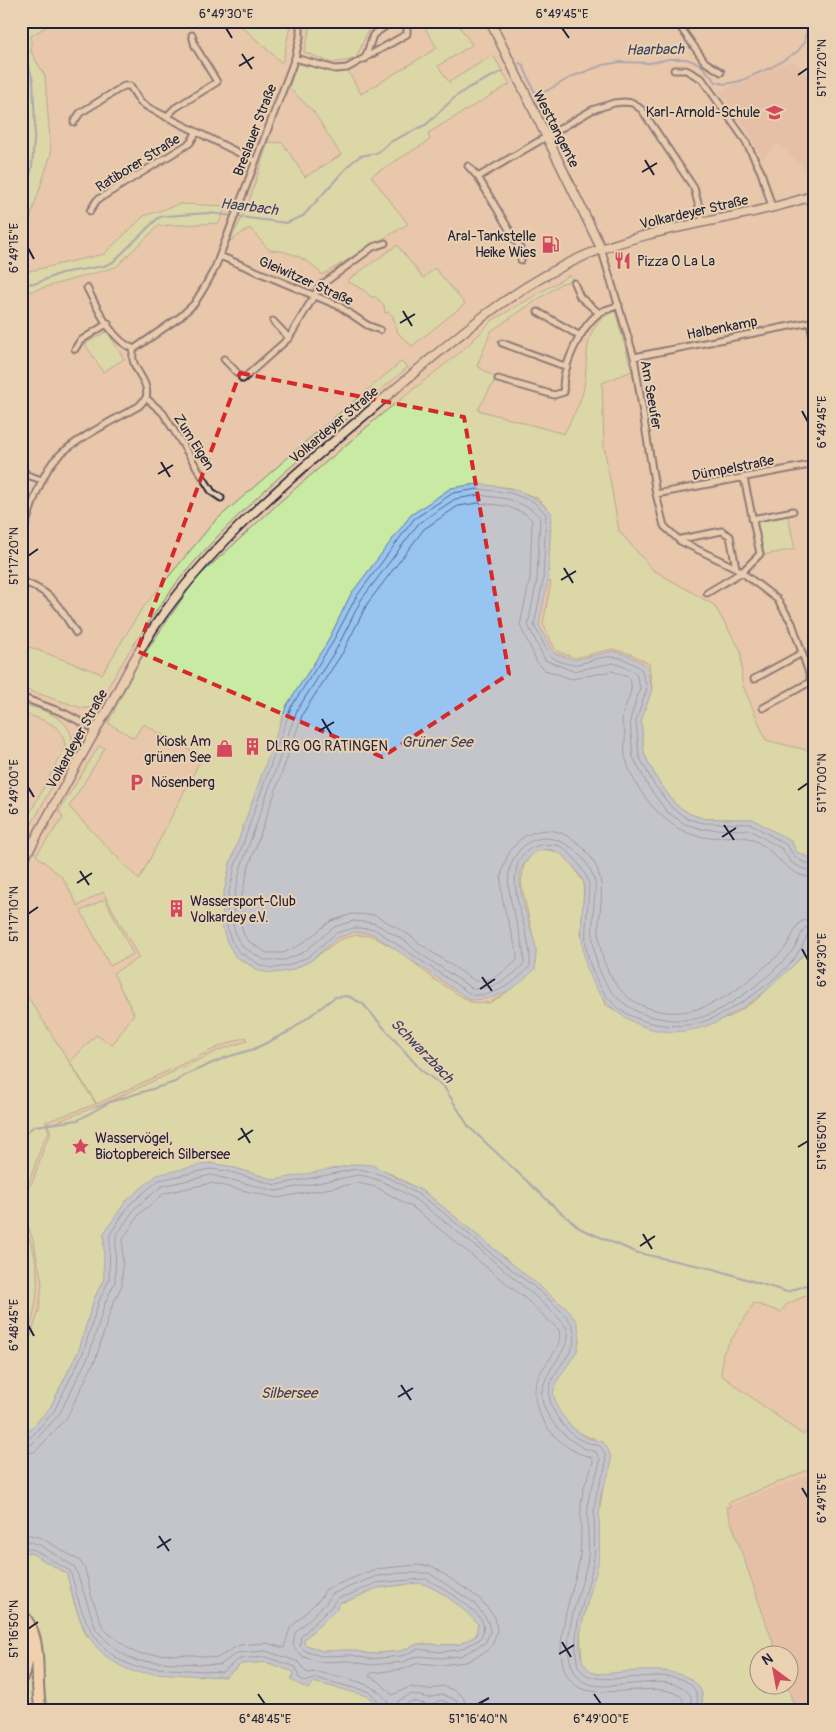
<svg xmlns="http://www.w3.org/2000/svg" width="836" height="1732" font-family="Pangolin,sans-serif">
<rect width="100%" height="100%" fill="#e9c7ac"/>
<filter id="ink" filterUnits="userSpaceOnUse"><feTurbulence type="fractalNoise" baseFrequency=".02" numOctaves="2"/><feDisplacementMap in="SourceGraphic" scale="10" xChannelSelector="R" yChannelSelector="G"/><feConvolveMatrix kernelMatrix="1 2 1 2 8 2 1 2 1" color-interpolation-filters="sRGB"/></filter>
<g filter="url(#ink)">
<path fill="#dfb9a3" d="M792 61 815 81V171L811 175 778 143 762 159 749 133 719 91Z
M815 1472V1711H794L785 1685 788 1684V1654H775L726 1507Z"/>
<path fill="#c9eaa3" stroke="#76866f" d="M21 21H55L31 36V52L45 76 51 154 25 234 23 268 25 272 104 254 144 216 180 204 226 206 219 223 158 226 116 267 21 294Z
M236 21H291L283 61 281 62Z
M309 21H377L369 28 356 59 332 63 304 52 310 29Z
M421 21H456L472 45 438 66 449 82 493 55 510 84 428 133 430 140 371 176 408 224 322 275C312 260 287 250 269 250L250 228 230 241 247 208 268 142 283 143 305 177 341 155 313 111 289 88 297 64 327 70 348 71 361 94 437 48Z
M397 245 423 278 435 268 465 304 412 346 398 333 393 316 388 312 385 313 384 305 376 297H371L365 291 347 281Z
M570 275 573 281 562 283 491 331 477 366 496 378 478 410 564 434C570 421 579 406 583 392 590 360 579 326 615 311L632 371 602 383 604 446 619 531 653 570 714 605 741 651 742 683 766 740 806 750 815 759V860L796 852 792 842 752 819H705L690 814 676 805 658 781 644 754 641 721 652 689 649 664 631 654 612 649 575 658 556 651 543 624 551 582 548 581 551 512 537 498 511 488 478 484 451 488 411 515 351 594 327 643 287 705 230 864 223 897 235 956 260 971H289L310 961 339 940 356 935 372 936 401 952 434 979 470 1002 489 1003 503 995 535 969 536 950 521 883 524 865 533 852 541 849 559 852 571 863 584 883 581 935 606 1005 643 1026 730 1017 756 1000 802 957 815 931V1292L787 1304 781 1312 754 1303 723 1353 721 1375 803 1435 815 1423V1467L728 1503 731 1507H726L777 1654H758V1684L787 1685 796 1711H702V1693L666 1671 597 1674 588 1671 582 1662 580 1632 599 1554V1512L603 1488 594 1438C576 1436 551 1411 553 1392 555 1377 568 1362 577 1351L540 1287 426 1193 384 1170 275 1180 228 1166 209 1163 196 1168 104 1233V1279L94 1299 79 1350 50 1408 21 1439V1359L30 1339 39 1310 42 1283 34 1243 22 1209 24 1194 33 1181 45 1144 51 1134 48 1125 106 1103 222 1049 247 1041 246 1037 221 1046 97 1104 70 1062 96 1035 112 1045 134 1014 113 973 139 958 103 892 78 906 63 878 36 855 63 818 59 811 99 746 105 748 69 807 139 880 202 757 143 724 134 738 108 723 137 665 195 580 282 500 382 414 462 351 493 320Z
M107 331 124 359 103 372 85 344Z
M401 362 408 367C329 435 244 500 178 581 147 621 120 665 96 708H82L21 688V644L102 674 141 610 214 522 324 426Z
M788 516 795 549 763 555 757 522Z
M23 704C46 711 76 719 72 749L21 844V830L65 747C64 723 40 719 21 713Z
M105 899 133 954 110 966 81 911Z
M21 986 96 1104 46 1122 49 1132 42 1144 30 1180 21 1195Z
M21 1218C24 1227 28 1235 31 1243 44 1281 35 1318 21 1354Z
M21 1551 33 1554 67 1574 74 1603 86 1635 193 1674 225 1677 241 1664 266 1662 295 1672 314 1682 368 1696 379 1710 391 1711H48L43 1689 41 1635 35 1621 21 1603Z
M418 1583C436 1585 466 1610 478 1624L476 1636 458 1645 418 1644 401 1651 370 1654 351 1650 322 1651 304 1644V1639L325 1620 338 1603 350 1600 377 1588Z
M21 1618 31 1637 38 1711H21V1683L27 1672Z"/>
<path fill="#98c4f2" stroke="#6983a9" fill-rule="evenodd" d="M478 484C510 488 527 489 551 512L548 581 539 625 553 653 575 660 613 651 630 656 646 665 652 689 641 721 644 754 658 781 676 805 690 814 705 819H752L792 842 796 852 815 860C815 877 818 918 815 932 809 952 793 966 779 979 736 1018 679 1053 623 1016 588 992 580 957 582 917 582 907 586 892 584 883 583 879 578 873 576 870 562 849 542 840 525 862 510 882 533 926 536 950 536 956 535 963 535 969 516 988 499 1000 470 1000L373 934 355 932 337 938 310 961 289 971 273 973 260 971 235 956 227 942 222 927 223 897 230 864 287 705 327 643 351 594 411 515 451 488Z
M209 1163 228 1166 275 1180 357 1164 372 1165 426 1193 567 1309 577 1322 580 1337 577 1351 557 1381 553 1393 558 1409 570 1426 587 1438 603 1442C621 1465 603 1476 600 1500 598 1520 601 1541 598 1562 595 1589 559 1661 597 1674 624 1673 688 1661 701 1691 703 1697 702 1705 702 1711H454L441 1705 430 1710 413 1705 401 1711 379 1710 368 1696 314 1682 308 1689 291 1680 294 1672 266 1662 241 1664 225 1677 135 1672C87 1655 78 1619 67 1574L33 1554 21 1551V1439L50 1408 79 1350 94 1299 104 1279V1233L126 1201 157 1175ZM418 1583C436 1585 466 1610 478 1624L476 1636 458 1645 418 1644 401 1651 370 1654 351 1650 322 1651 304 1644V1639L337 1609 339 1603 350 1600 377 1588Z"/>
<g fill="none" stroke-linecap="round" stroke-linejoin="round">
<path stroke="#516384" stroke-width="1" d="M815 864 805 863 794 856 787 845 751 824 704 823 688 819 672 808 653 783 639 756 636 721 647 688 641 669C634 664 623 657 613 657 588 655 579 675 550 656L534 625 543 581 546 514 534 502 510 493 478 489 453 493 414 519 356 597 331 645 291 707 235 866 228 897 227 926 231 940 239 952 262 966 273 968 287 966 308 957 336 933 354 928 374 929 472 995C494 997 516 983 530 966 532 932 509 899 517 866 522 847 543 841 560 846 570 850 585 871 588 881 590 886 588 894 588 900 587 917 584 935 587 953 590 968 599 988 610 1000 631 1025 679 1032 708 1020 736 1009 781 979 798 953 802 947 805 940 808 933L815 931
M815 870 803 869 791 862 782 849 750 830 702 829 685 824 667 812 648 786 633 757 630 720 640 688 636 673 625 667 613 663 573 671 545 660 528 625 537 580 540 517 530 508 508 499 479 495 455 499 419 523 361 600 337 648 297 710 241 867 234 898 233 925 237 938 243 947 264 960H285L304 952 334 927 353 921 374 923 407 942 415 950 473 989C492 990 512 978 524 963 525 932 498 888 513 860 535 818 583 843 594 879 597 887 594 897 594 905 592 930 591 953 602 976 611 996 631 1012 653 1017 667 1020 680 1021 694 1019 723 1015 774 974 792 951 798 944 800 935 805 928L815 924
M815 878C784 877 776 847 748 838 735 834 717 839 703 837 668 833 635 792 626 760 623 751 626 742 625 733 624 729 622 726 622 722 622 706 635 695 630 678L612 671 572 679 545 670 537 662 520 625 530 579 532 520 526 514 506 506 479 503 458 506 424 529 367 604 343 652 303 713 248 869 241 899V924L244 935 248 941 267 953H283L300 945 331 921 352 914 375 915 411 936 420 944 475 981C490 983 507 971 517 960V952C512 932 500 901 501 882 504 832 551 812 585 850 616 885 592 912 601 951 607 975 620 996 643 1006 688 1025 730 998 762 969 770 962 781 954 787 945 792 938 794 929 800 922L815 917
M21 1442 31 1437 54 1411 83 1353 99 1301 109 1280 110 1234 130 1204 159 1180 210 1169 227 1171 276 1185 357 1169C380 1171 404 1185 422 1197 445 1212 466 1232 487 1250 505 1265 564 1307 572 1325 588 1360 525 1373 560 1421 566 1429 575 1439 586 1442 591 1444 595 1444 600 1446 614 1463 599 1478 596 1496 592 1516 596 1537 594 1557 589 1595 571 1620 577 1661 582 1703 687 1651 697 1696 698 1700 697 1706 697 1711
M21 1448 28 1447 35 1441 60 1413 89 1355 105 1303 115 1282 116 1236 135 1208 162 1186 211 1175 276 1191 358 1175C379 1177 402 1191 420 1203 440 1217 562 1314 567 1329 571 1342 563 1349 557 1360 551 1369 544 1380 542 1391 539 1413 564 1438 582 1447 586 1450 591 1449 596 1452L600 1459C599 1472 592 1483 589 1496 585 1518 591 1542 587 1564 580 1595 554 1650 579 1678 600 1701 672 1664 691 1696V1711
M21 1456 36 1451 67 1417 96 1358 112 1306 122 1285 123 1239 140 1213 165 1193 211 1183 277 1198 358 1183 376 1187 415 1209 528 1301 559 1330C567 1360 510 1374 548 1428 559 1443 573 1453 591 1457L593 1461C591 1473 583 1484 582 1497 579 1518 583 1541 579 1562 574 1591 541 1668 580 1688 605 1700 668 1678 683 1699V1711
M21 1533 42 1538 80 1561 85 1569 92 1598 102 1625 108 1633 132 1651 139 1654 194 1655 217 1658 239 1645 267 1643 284 1648 290 1628 320 1599 326 1589 375 1569 417 1565 432 1566 479 1598 495 1617 497 1631 492 1646 485 1652 466 1662 440 1665 418 1663 404 1669 371 1673 369 1676 380 1682 392 1695 410 1687 429 1690 442 1686 456 1691 463 1697 468 1711
M21 1540 38 1544 75 1567 96 1629C106 1642 122 1656 137 1661L220 1665 237 1653 266 1651 299 1662 307 1673 317 1672C339 1677 388 1682 390 1711
M21 1547 35 1550 70 1571C74 1581 75 1592 79 1602 88 1632 105 1657 136 1667L222 1672 239 1659 265 1657 296 1667 299 1678 306 1682 315 1678 370 1692 382 1706 383 1711
M400 1573H429L474 1603 488 1621 490 1632 485 1643 460 1656 440 1658 418 1656 403 1662 371 1665 350 1661 319 1662 304 1657 296 1651 293 1644 295 1633 326 1603 332 1594 374 1577Z
M426 1579C440 1585 475 1608 482 1621 485 1628 483 1634 479 1640L459 1650 439 1652 418 1649 402 1656 370 1659 351 1655 321 1656 307 1652 300 1646 301 1636 332 1606 337 1598 349 1595 376 1583Z
M395 1711 398 1701 411 1694 429 1698 442 1694 457 1701 460 1711
M401 1711 403 1705 412 1701 429 1705 441 1700 452 1705 454 1711"/>
<path stroke="#6983a9" stroke-width="2" d="M21 25 23 21
M21 44 33 80 35 126 32 167 21 207
M519 63 523 65 534 91 541 94 571 77 603 65 620 62 650 63 669 59H686L700 64 716 82 725 84 740 81 772 67 797 52 804 43 809 21
M21 284 37 283 61 273 104 266 113 262 158 218 164 216 210 213 286 223 303 216 350 164 360 156 377 153 390 142 427 124 454 98 468 88 503 71
M21 1140 26 1132 35 1126 78 1120 110 1102 175 1082 185 1075 224 1058 254 1049 290 1031 335 997 348 996 363 1004 421 1070 444 1087 469 1127 559 1211 581 1229 638 1253 714 1269 787 1292 815 1282"/>
<defs>
<path id="street" d="M676 21 705 62 721 72
M295 58 335 69 347 68 407 34V29L403 21
M365 59 373 35 393 21
M674 70H686L702 79 745 140 761 172 772 207
M166 117 175 108 217 82 195 46 192 35
M74 122 80 113 124 86H130L140 102 149 108 255 161
M468 166 478 177
M90 211 97 200 190 143 196 133
M601 248 634 357 656 494 664 526 680 541 736 568 777 599 792 623 815 691
M220 256 339 306 367 325 380 330
M521 260 520 248 478 177 592 110 614 103 624 102 633 103 642 110 694 188 703 222
M574 283 580 297 599 313
M87 288C98 309 111 340 134 349
M538 312 580 336
M273 321 289 338
M810 322 815 347
M502 343 567 367
M75 349 80 341 108 323
M634 357 815 321
M224 359 243 379 289 338 320 286 373 247 385 243
M498 379 554 395 564 392C559 372 582 323 601 312 606 309 613 308 619 305
M146 398 163 413 212 492 221 498
M21 467 27 475 42 480
M656 494 815 464
M752 519 793 511
M21 538C30 513 37 484 52 463 67 443 116 419 139 406L146 398C151 379 127 368 134 349L180 317 194 304 204 288 215 268 295 58 300 37V21
M680 541 681 539 722 531 730 536 736 568
M21 581C54 593 58 605 76 633
M707 593 742 572 760 554 744 478
M754 679 802 653
M21 697 64 713 96 730
M763 708 810 682"/>
<path id="secondary" d="M490 21 601 248
M21 864C51 812 79 759 109 707 126 675 142 643 164 613 222 533 298 472 373 408 439 352 504 291 584 256 657 224 739 221 815 195"/>
<path id="highway" d="M21 1613C46 1640 33 1678 41 1711
M21 1628C29 1645 31 1662 21 1679"/>
</defs>
<use href="#street" stroke="#22223b" stroke-width="9"/>
<use href="#secondary" stroke="#22223b" stroke-width="11"/>
<use href="#highway" stroke="#22223b" stroke-width="14"/>
<use href="#street" stroke="#e9d1b1" stroke-width="5"/>
<use href="#secondary" stroke="#e9d1b1" stroke-width="8"/>
<use href="#highway" stroke="#f9deab" stroke-width="10"/>
</g>
</g>
<path d="M0 0H836V1732H0ZM240 373 464 417 509 674 382 757 137 651Z" fill="#e9c7ac" fill-opacity=".55" fill-rule="evenodd"/>
<path fill="none" stroke="#d62828" stroke-width="4" stroke-dasharray="10 6" stroke-linejoin="round" d="M240 373 464 417 509 674 382 757 137 651Z"/>
<path fill="none" stroke="#22223b" stroke-width="2" d="M226 28 232 38M562 28 569 38M242 54 252 69M239 66 254 57M798 75 808 68M645 160 654 175M642 172 657 163M28 248 34 259M403 311 412 326M400 323 415 314M802 411 808 422M161 462 170 477M158 474 173 465M28 556 38 549M564 568 573 583M561 580 576 571M322 719 331 734M319 731 334 722M28 787 34 797M798 790 808 783M724 825 734 840M722 837 736 828M80 871 89 885M77 883 92 873M28 914 38 907M802 949 808 960M482 977 492 991M480 989 495 979M241 1128 250 1143M238 1140 253 1130M798 1147 808 1141M643 1234 652 1249M640 1246 655 1236M28 1325 34 1336M401 1385 411 1400M398 1397 413 1388M802 1488 808 1498M159 1536 169 1551M157 1548 171 1539M28 1629 38 1622M562 1642 571 1657M559 1654 574 1645M258 1694 265 1704M594 1694 601 1704M478 1704 489 1698"/>
<defs>
<symbol id="school-bare" viewBox="-9 -9 18 18"><path d="M0-5L7-2L0 1L-7-2ZM-4 1L0 2.5L4 1V4Q0 6-4 4Z" fill="#d1495b" stroke="#e9d1b1" stroke-width="2.5" paint-order="stroke"/></symbol>
<symbol id="fuel-bare" viewBox="-9 -9 18 18"><path d="M-5.5-6h7V0h2V4h1.3V-2.5L3-4.5l.8-.8L6-3V5H2.5V1h-1V6h-7ZM-4.2-4.7v3.2H.2V-4.7Z" fill="#d1495b" stroke="#e9d1b1" stroke-width="2.5" paint-order="stroke"/></symbol>
<symbol id="restaurant-bare" viewBox="-9 -9 18 18"><path d="M-5-6h1v4h1v-4h1v4h1v-4h1v5L-1.5 .5V6h-2V.5L-5-1ZM5-6V6H3V1.5H1.5Q1.5-4 5-6Z" fill="#d1495b" stroke="#e9d1b1" stroke-width="2.5" paint-order="stroke"/></symbol>
<symbol id="building-bare" viewBox="-9 -9 18 18"><path d="M-4-6H4V6H1V3H-1V6H-4ZM-2.5-4.3h1.7v1.8h-1.7ZM.8-4.3h1.7v1.8H.8ZM-2.5-1h1.7V.8h-1.7ZM.8-1h1.7V.8H.8Z" fill="#d1495b" stroke="#e9d1b1" stroke-width="2.5" paint-order="stroke"/></symbol>
<symbol id="shop-bare" viewBox="-9 -9 18 18"><path d="M-5-2.5h2.3a2.7 3.5 0 0 1 5.4 0H5L5.5 6h-11ZM-1.5-2.5h3a1.5 2.3 0 0 0-3 0Z" fill="#d1495b" stroke="#e9d1b1" stroke-width="2.5" paint-order="stroke"/></symbol>
<symbol id="parking-bare" viewBox="-9 -9 18 18"><path d="M-3.5-5.5H1a3.5 3.5 0 0 1 0 7H-1V5.5H-3.5ZM-1-3.4V-.6H.8a1.4 1.4 0 0 0 0-2.8Z" fill="#d1495b" stroke="#e9d1b1" stroke-width="2.5" paint-order="stroke"/></symbol>
<symbol id="sight-bare" viewBox="-9 -9 18 18"><path d="M0-6L1.8-2.2L6-1.7L2.9 1.2L3.7 5.4L0 3.3L-3.7 5.4L-2.9 1.2L-6-1.7L-1.8-2.2Z" fill="#d1495b" stroke="#e9d1b1" stroke-width="2.5" paint-order="stroke"/></symbol>
</defs>
<g fill-rule="evenodd">
<use href="#school-bare" x="762" y="100" width="25" height="25"/>
<use href="#fuel-bare" x="538" y="232" width="25" height="25"/>
<use href="#restaurant-bare" x="610" y="248" width="25" height="25"/>
<use href="#building-bare" x="240" y="734" width="25" height="25"/>
<use href="#shop-bare" x="212" y="736" width="25" height="25"/>
<use href="#parking-bare" x="124" y="770" width="25" height="25"/>
<use href="#building-bare" x="164" y="896" width="25" height="25"/>
<use href="#sight-bare" x="68" y="1134" width="25" height="25"/>
</g>
<g text-anchor="middle" dominant-baseline="central" stroke-width="4" stroke-linejoin="round" paint-order="stroke">
<g font-size="14" fill="#22223b" stroke="#e9d1b1" text-anchor="start">
<text x="760" y="112" text-anchor="end">Karl-Arnold-Schule</text>
<text x="536" y="236" text-anchor="end">Aral-Tankstelle<tspan x="536" dy="16">Heike Wies</tspan></text>
<text x="637" y="261">Pizza O La La</text>
<text x="211" y="741" text-anchor="end">Kiosk Am<tspan x="211" dy="16">grünen See</tspan></text>
<text x="266" y="746">DLRG OG RATINGEN</text>
<text x="151" y="782">Nösenberg</text>
<text x="190" y="901">Wassersport-Club<tspan x="190" dy="16">Volkardey e.V.</tspan></text>
<text x="95" y="1138">Wasservögel,<tspan x="95" dy="16">Biotopbereich Silbersee</tspan></text>
</g>
<g font-size="14" fill="#22223b" stroke="#e9d1b1">
<text transform="translate(556 129) rotate(63)">Westtangente</text>
<text transform="translate(255 130) rotate(-69)">Breslauer Straße</text>
<text transform="translate(138 163) rotate(-32)">Ratiborer Straße</text>
<text transform="translate(694 212) rotate(-13)">Volkardeyer Straße</text>
<text transform="translate(306 281) rotate(24)">Gleiwitzer Straße</text>
<text transform="translate(722 328) rotate(-11)">Halbenkamp</text>
<text transform="translate(651 395) rotate(80)">Am Seeufer</text>
<text transform="translate(334 425) rotate(-40)">Volkardeyer Straße</text>
<text transform="translate(194 442) rotate(58)">Zum Eigen</text>
<text transform="translate(733 468) rotate(-11)">Dümpelstraße</text>
<text transform="translate(77 739) rotate(-61)">Volkardeyer Straße</text>
</g>
<g font-size="15" font-style="italic" fill="#3a4260" stroke="#e9d1b1">
<text transform="translate(655 50) rotate(-1)">Haarbach</text>
<text transform="translate(249 207) rotate(7)">Haarbach</text>
<text x="437" y="742">Grüner See</text>
<text transform="translate(422 1051) rotate(46)">Schwarzbach</text>
<text x="289" y="1393">Silbersee</text>
</g>
</g>
<rect width="836" height="1732" fill="none" stroke="#e9d1b1" stroke-width="55"/>
<g transform="translate(774 1670) rotate(328)"><circle r="24" fill="#e9d1b1" stroke="#998b82"/>
<path d="M0-4L9 19L0 12L-9 19Z" fill="#d1495b"/>
<text y="-8" font-size="14" font-weight="bold" text-anchor="middle" fill="#22223b">N</text>
</g>
<rect x="28" y="28" width="780" height="1676" fill="none" stroke="#22223b" stroke-width="2"/>
<g font-size="12" text-anchor="middle" fill="#22223b">
<text x="226" y="18">6°49'30"E</text>
<text x="562" y="18">6°49'45"E</text>
<text transform="translate(822 68) rotate(-90)" y="4">51°17'20"N</text>
<text transform="translate(14 248) rotate(-90)" y="4">6°49'15"E</text>
<text transform="translate(822 422) rotate(-90)" y="4">6°49'45"E</text>
<text transform="translate(14 556) rotate(-90)" y="4">51°17'20"N</text>
<text transform="translate(822 783) rotate(-90)" y="4">51°17'00"N</text>
<text transform="translate(14 787) rotate(-90)" y="4">6°49'00"E</text>
<text transform="translate(14 914) rotate(-90)" y="4">51°17'10"N</text>
<text transform="translate(822 960) rotate(-90)" y="4">6°49'30"E</text>
<text transform="translate(822 1141) rotate(-90)" y="4">51°16'50"N</text>
<text transform="translate(14 1325) rotate(-90)" y="4">6°48'45"E</text>
<text transform="translate(822 1498) rotate(-90)" y="4">6°49'15"E</text>
<text transform="translate(14 1629) rotate(-90)" y="4">51°16'50"N</text>
<text x="265" y="1723">6°48'45"E</text>
<text x="478" y="1723">51°16'40"N</text>
<text x="601" y="1723">6°49'00"E</text>
</g>
</svg>
